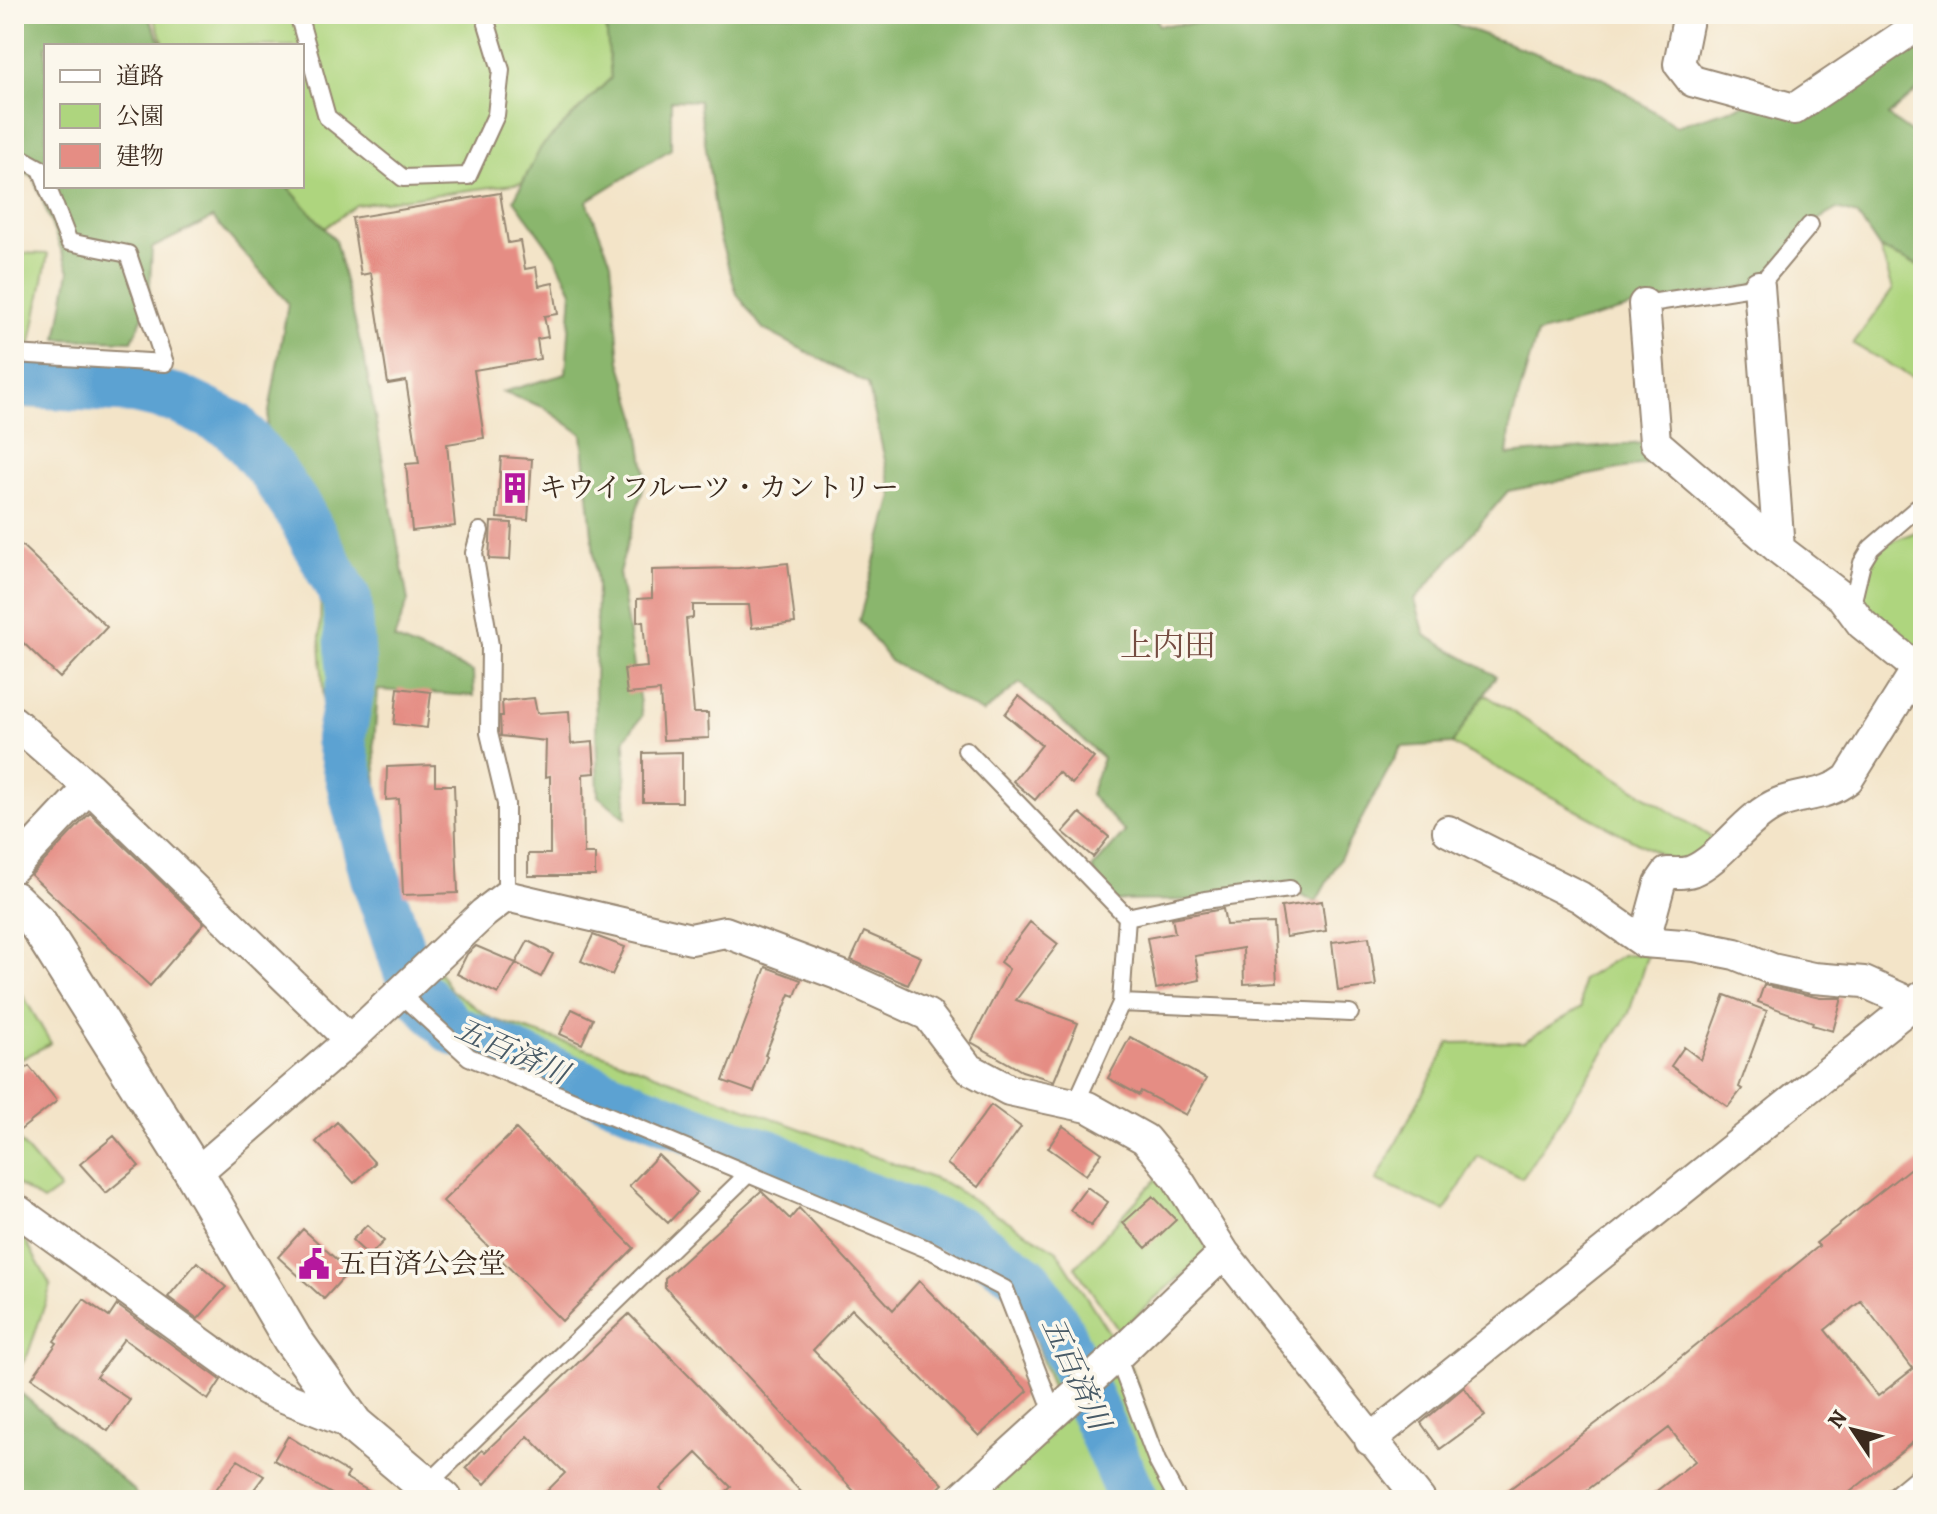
<svg xmlns="http://www.w3.org/2000/svg" width="1937" height="1514" font-family="Alegreya,'Noto Serif JP',serif">
<rect width="100%" height="100%" fill="#fbf7ec"/>
<filter id="ink" filterUnits="userSpaceOnUse"><feTurbulence type="fractalNoise" baseFrequency=".0125" numOctaves="2"/><feDisplacementMap in="SourceGraphic" scale="16" xChannelSelector="R" yChannelSelector="G"/><feConvolveMatrix kernelMatrix="1 2 1 2 8 2 1 2 1" color-interpolation-filters="sRGB"/></filter>
<filter id="wash" filterUnits="userSpaceOnUse"><feTurbulence type="fractalNoise" baseFrequency=".006" numOctaves="4" result="noise"/><feDisplacementMap in="SourceGraphic" scale="32" xChannelSelector="R" yChannelSelector="G"/><feGaussianBlur stdDeviation="1.8" result="paint"/><feColorMatrix in="noise" values="0 0 0 0 0 0 0 0 0 0 0 0 0 0 0 0 0 1.4 0 .05"/><feComposite in="paint" operator="in"/></filter>
<g filter="url(#wash)">
<rect width="100%" height="100%" fill="#f3e4c8"/>
<path fill="#aed57e" stroke="#74804e" stroke-width="2" d="M152 14H607L611 78 545 143 522 183 356 205 325 228 284 186H302V46H165Z
M1880 249 1923 267V383L1853 344 1893 289Z
M14 253 48 254 29 353 14 352Z
M14 355 154 372 266 429 298 494 350 561 352 679 338 734 385 893 451 990 492 1019 599 1053 945 1183 1057 1251 1131 1367 1177 1500H973L1064 1419 1021 1303 934 1239 741 1166 461 1044 415 1005 388 965 371 927 328 771 320 640 321 581 282 508 238 455 211 430 133 409 14 407Z
M1923 529V669L1862 604 1865 568 1885 544Z
M1484 694 1717 841 1678 864 1452 744Z
M1648 953 1629 1013 1522 1178 1478 1156 1445 1211 1376 1181 1449 1043 1523 1042 1581 1008 1582 980 1622 955Z
M19 989 51 1043 14 1063V992Z
M14 1135 60 1189 43 1201 14 1182Z
M1161 1174 1209 1251 1119 1331 1075 1267Z
M14 1225 22 1234 51 1286 28 1354 14 1376Z"/>
<path fill="#8ab66d" stroke="#627046" stroke-width="2" d="M14 14H147L163 46H46V186H287L335 240 366 367 408 601 394 639 473 672 474 696 378 690 374 744 385 891 346 746 350 561 298 494 266 429 288 303 213 218 152 248 149 302 132 341 57 339 69 271 34 178 14 166Z
M605 14H1154L1159 25 1438 18 1601 77 1676 126 1759 100 1794 109 1923 22V85L1888 116 1923 141V267L1880 249 1857 215 1837 209 1809 225 1760 284 1644 304 1537 334 1511 423 1507 455 1655 442V462L1508 491 1415 600 1425 635 1496 676 1452 744 1401 747 1316 902 1290 889 1205 900 1112 901 1092 869 1125 832 1090 795 1103 758 1020 683 983 713 890 661 859 620 893 496 868 384 763 329 737 294 719 236 699 101 671 100V149L587 201 611 262 620 361 637 416 646 478 619 573 642 716 625 739 626 818 598 796 595 683 597 585 582 434 543 407 502 392 566 374 572 291 555 256 514 200 541 147 611 78Z
M22 1394 134 1490 138 1500H14V1403Z"/>
<g fill="none" stroke-linecap="round" stroke-linejoin="round">
<path stroke="#5ca2d2" stroke-width="50" d="M14 382 135 389 178 399 234 426 271 470 299 511 347 600 352 679 340 739 375 877 414 988 452 1029 631 1105 708 1135 771 1155 815 1178 958 1231 1029 1281 1057 1327 1133 1500"/>
</g>
<g id="blocks">
<path fill="#e58d84" fill-rule="evenodd" d="M500 193 508 243 520 241 525 269 536 267 539 286 553 283 558 314 544 316 548 337 537 339 540 359 474 370 484 438 447 444 455 526 412 531 406 464 419 463 406 381 388 384 371 273 361 275 352 218Z
M501 457 532 459 528 520 497 518Z
M491 522 512 523 510 560 489 559Z
M14 538 107 627 60 678 14 634Z
M788 563 795 623 752 628 749 605H693V618L686 619 694 713H708L709 738 663 740 660 691 627 694 624 669 647 667 643 621 637 622V599L652 598V570L739 568Z
M398 688 431 692 427 728 394 724Z
M1019 696 1094 758 1072 784 1058 772 1035 800 1013 781 1042 745 1005 714Z
M534 698 537 713 569 711 571 744 593 742 595 773 583 774 584 854H595V876H528V854H550V776L545 777 546 741 501 736 500 716H503L502 701Z
M682 752V802H643V753Z
M435 765V785H454L458 893 403 895 399 799 386 800 387 767Z
M90 813 204 923 150 986 31 875Z
M1080 813 1109 837 1093 857 1063 832Z
M1322 901 1326 931 1286 937 1281 907Z
M1223 909 1226 925 1273 923 1277 982 1244 984 1243 948 1195 956 1200 980 1156 989 1147 938 1175 933 1172 918Z
M1030 922 1058 944 1016 1000 1078 1023 1054 1081 1022 1071 971 1042 1009 969 1000 962Z
M864 932 921 957 908 985 851 960Z
M593 935 625 947 612 975 581 961Z
M1369 937 1376 986 1338 991 1332 942Z
M528 941 553 954 541 977 516 963Z
M476 946 516 963 498 994 457 974 467 954Z
M766 967 801 980 795 996 790 994 765 1055 767 1056 754 1092 723 1081Z
M1764 985 1820 998H1842L1833 1031 1812 1025 1813 1022 1758 1002Z
M1725 995 1767 1011 1739 1087 1742 1089 1728 1107 1671 1066 1684 1047 1701 1060Z
M572 1009 593 1019 582 1044 560 1034Z
M1130 1037 1206 1079 1186 1115 1141 1091 1139 1095 1108 1078Z
M29 1066 57 1101 14 1135V1078Z
M991 1105 1021 1127 978 1187 947 1164Z
M337 1122 375 1163 354 1183 316 1142Z
M1063 1126 1102 1153 1086 1175 1048 1148Z
M516 1129 634 1248 562 1321 443 1201Z
M114 1136 139 1166 106 1193 80 1164Z
M658 1155 697 1192 668 1223 629 1186Z
M1923 1158V1434L1840 1500H1645L1695 1461 1669 1428 1574 1500H1495L1639 1391 1819 1246 1816 1243ZM1861 1301 1913 1369 1878 1396 1825 1330Z
M1087 1187 1108 1202 1091 1226 1070 1210Z
M761 1191 790 1219 799 1208 893 1310 919 1281 1028 1391 979 1436 852 1309 813 1350 943 1484 926 1500H862L665 1287V1278Z
M1153 1196 1176 1220 1146 1248 1123 1223Z
M367 1225 384 1241 369 1256 352 1240Z
M303 1229 349 1271 324 1299 278 1257Z
M197 1262 226 1287 198 1319 168 1297Z
M84 1299 109 1317 117 1305 221 1380 208 1400 124 1339 96 1377 130 1400 108 1431 32 1378 57 1343 54 1341Z
M629 1314 809 1500H718L731 1487 697 1453 660 1489 671 1500H538L565 1473 528 1436 485 1484 466 1468 482 1450 485 1452Z
M1464 1387 1485 1416 1440 1449 1421 1423Z
M288 1436 349 1473 346 1478 384 1500H342L274 1460Z
M238 1460 264 1476 246 1500H208Z"/>
</g>
</g>
<g filter="url(#ink)">
<use href="#blocks" fill-opacity="0" stroke="#978773" stroke-width="2"/>
<g fill="none" stroke-linecap="round" stroke-linejoin="round">
<defs>
<path id="service" d="M298 14 327 117 403 178 468 176 496 115 501 70 484 14
M14 154 41 169 46 182
M1644 304 1759 286 1810 225
M14 354 165 363 128 254 69 242 47 186
M480 531 474 553 490 645 489 733 506 804V896
M1851 609 1862 563 1871 548 1923 503
M966 750 1127 917 1121 1003
M1127 917 1205 900 1290 889
M399 993 469 1057 932 1251 1005 1289 1054 1414
M1075 1105 1121 1003 1350 1013
M1117 1356 1157 1461 1178 1500
M426 1486 748 1174"/>
<path id="minor" d="M1689 14 1679 64 1692 81 1794 109 1923 22
M1759 286 1779 549
M1644 304 1655 442 1779 549 1842 597 1862 624 1923 673
M14 722 89 787 350 1040
M1448 831 1580 897 1644 942 1695 946 1735 954 1772 969 1813 978 1864 982 1913 1004
M14 867 89 787
M1644 942 1660 883 1667 873C1675 873 1684 874 1692 871 1724 857 1745 817 1779 803 1804 793 1825 797 1848 779L1917 669
M195 1174 350 1040 484 913 506 896 691 939 725 932 840 975 928 1015 968 1068 1009 1090 1088 1107 1145 1139 1177 1178 1224 1253 1420 1500
M14 1208 266 1390 354 1425
M1370 1440 1923 996
M959 1500 1117 1356 1224 1253
M1900 1500 1923 1481"/>
<path id="tertiary" d="M14 901 38 924 195 1174 292 1339 354 1425 443 1500"/>
</defs>
<use href="#service" stroke="#978773" stroke-width="20"/>
<use href="#minor" stroke="#978773" stroke-width="34"/>
<use href="#tertiary" stroke="#978773" stroke-width="42"/>
<use href="#service" stroke="#fff" stroke-width="16"/>
<use href="#minor" stroke="#fff" stroke-width="30"/>
<use href="#tertiary" stroke="#fff" stroke-width="38"/>
</g>
</g>
<defs>
<symbol id="building-bare" viewBox="-9 -9 18 18"><path d="M-4-6H4V6H1V3H-1V6H-4ZM-2.5-4.3h1.7v1.8h-1.7ZM.8-4.3h1.7v1.8H.8ZM-2.5-1h1.7V.8h-1.7ZM.8-1h1.7V.8H.8Z" fill="#b5179e" stroke="#fbf7ec" stroke-width="2.5" paint-order="stroke"/></symbol>
<symbol id="civic-bare" viewBox="-9 -9 18 18"><path d="M-.6-6.5H3V-4.5H.6V-3L4-1V1h2V6H-6V1h2V-1L-.6-3ZM-1.2 2.5V6h2.4V2.5Z" fill="#b5179e" stroke="#fbf7ec" stroke-width="2.5" paint-order="stroke"/></symbol>
</defs>
<g fill-rule="evenodd">
<use href="#building-bare" x="493" y="466" width="44" height="44"/>
<use href="#civic-bare" x="292" y="1242" width="44" height="44"/>
</g>
<g text-anchor="middle" dominant-baseline="central" stroke-width="7" stroke-linejoin="round" paint-order="stroke">
<g font-size="28" fill="#3b2a1e" stroke="#fbf7ec" text-anchor="start">
<text x="539" y="488">キウイフルーツ・カントリー</text>
<text x="338" y="1264">五百済公会堂</text>
</g>
<g font-size="30" font-style="italic" fill="#485a66" stroke="#fbf7ec">
<text transform="translate(512 1051) rotate(24)">五百済川</text>
<text transform="translate(1076 1373) rotate(65)">五百済川</text>
</g>
<g font-size="32" fill="#764d42" stroke="#fbf7ec">
<text x="1168" y="645">上内田</text>
</g>
</g>
<rect width="1937" height="1514" fill="none" stroke="#fbf7ec" stroke-width="48"/>
<rect x="44" y="44" width="260" height="144" fill="#fbf7ec" stroke="#aea59a" stroke-width="2"/>
<rect x="60" y="70" width="40" height="12" fill="#ffffff" stroke="#aea59a" stroke-width="2"/>
<text x="116" y="84" font-size="24" fill="#3b2a1e">道路</text>
<rect x="60" y="104" width="40" height="24" fill="#aed57e" stroke="#aea59a" stroke-width="2"/>
<text x="116" y="124" font-size="24" fill="#3b2a1e">公園</text>
<rect x="60" y="144" width="40" height="24" fill="#e58d84" stroke="#aea59a" stroke-width="2"/>
<text x="116" y="164" font-size="24" fill="#3b2a1e">建物</text>
<g transform="translate(1853 1430) rotate(305)" stroke="#fbf7ec" stroke-width="6" paint-order="stroke">
<path d="M0-6L14 30L0 20L-14 30Z" fill="#3b2a1e"/>
<text y="-12" font-size="22" font-weight="bold" text-anchor="middle" fill="#3b2a1e">N</text>
</g>
</svg>
